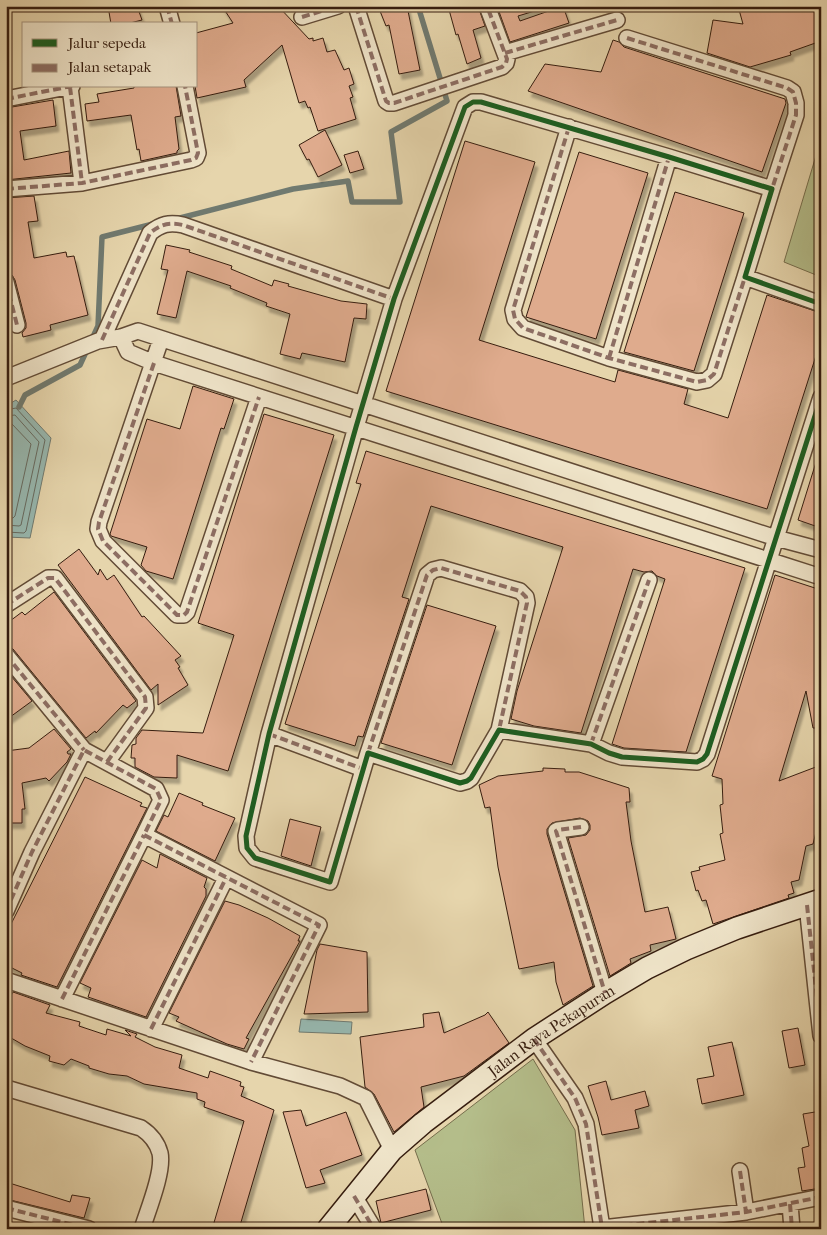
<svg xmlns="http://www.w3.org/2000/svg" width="827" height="1235" font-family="'IM FELL French Canon',serif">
<defs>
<filter id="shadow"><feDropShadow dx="3" dy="5.5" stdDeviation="1" flood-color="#0004"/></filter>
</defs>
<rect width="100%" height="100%" fill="#e6d5ac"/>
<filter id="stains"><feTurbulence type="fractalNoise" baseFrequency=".004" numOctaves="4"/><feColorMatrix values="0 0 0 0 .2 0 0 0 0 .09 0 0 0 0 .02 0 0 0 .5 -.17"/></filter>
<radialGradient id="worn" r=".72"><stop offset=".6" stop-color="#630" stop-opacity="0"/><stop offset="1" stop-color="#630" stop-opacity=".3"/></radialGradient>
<path fill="#b4bd8a" stroke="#756d4c" d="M821 139V277L784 262Z
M533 1059 575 1130 585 1229H444L415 1150Z"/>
<path fill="#97b8b0" stroke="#707a70" d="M16 400 51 438 30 538 6 537V406Z
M301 1019 352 1022 351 1034 299 1032Z"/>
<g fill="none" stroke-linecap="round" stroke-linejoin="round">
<path stroke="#666a60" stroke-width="1" d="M6 410 16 408 45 440 26 531 24 533 6 532
M6 416 15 415 39 442 21 525 19 526 6 525
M6 423 12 424 31 444 15 516 13 518H6"/>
<path stroke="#707a70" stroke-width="5.5" d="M176 219 293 189 348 181 352 202H400L391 132 447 101 418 6
M19 407 25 395 80 365 98 326 102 237 153 224"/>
</g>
<path fill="#dfab8d" stroke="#361d0f" filter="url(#shadow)" d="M108 6H137L142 20 126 24H111Z
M222 6H278L309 39 313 38V41L323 38 327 52 335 50 344 70 349 68 354 84 349 86 353 97 350 98 356 119 318 131 310 107 308 108 305 101 299 103 282 45 244 80 246 87 197 98 195 86H196V33L233 23Z
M378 6H407L420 70 399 74 389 25 386 26Z
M448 6H478L485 26 473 30 481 58 467 64 458 34 456 35Z
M497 6H537L538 10 518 16 520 21 563 6 569 23 510 42Z
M738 6H814L821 31V41L790 52 791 55 750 67 707 53 713 20 743 24Z
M613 40 619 42 624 47 785 99 786 103 762 172 528 91 545 64 601 72Z
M134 86H176L181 116 175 117 179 149 177 151V153L141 161 139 149 137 150 131 115 87 121 85 104 99 102 97 94 134 88Z
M53 100 56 126 20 131 24 160 69 151 71 173 6 180V108Z
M325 130 342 165 318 177 309 159 307 160 299 145Z
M465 141 535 162 479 340 615 382 618 370 688 389 684 404 728 418 767 295 821 313V340L767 509 386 391Z
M358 151 364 169 350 173 344 155Z
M579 152 648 173 596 339 526 317Z
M675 192 744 213 694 371 624 352Z
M34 196 38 221 28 222 34 258 66 252 67 257 74 256 88 315 50 325 51 330 23 337 22 333 26 328V323L15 280 12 275 6 273V198Z
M166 245 190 250 189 252 232 266 231 269 272 286 274 280 289 284 288 286 341 301 367 304 366 319 354 318 345 362 302 353 300 359 280 354 290 314 266 306 267 303 230 288 231 286 187 271 176 318 157 314 168 270 161 269Z
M193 386 234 399 224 429 221 428 173 579 146 571 141 565 147 547 111 536 110 534 147 419 180 429Z
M264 414 334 435 228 771 177 755V778L154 777 135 767V758H131L132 745 136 744V738L142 730 203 733 234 635 198 623Z
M366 451 745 568 686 752 624 748 612 744 665 579 657 576 652 571 644 572 633 569 581 733 534 726 511 719 517 691 563 547 431 506 402 597 409 599 363 737 358 736 355 746 285 724 361 484 356 483Z
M817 459H821V528L798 520Z
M79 549 98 575 100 569 107 580 114 575 142 617 144 616 181 656 175 660 180 667 178 668 188 685 158 705V684L151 690 58 565Z
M775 575 821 590V728H813L806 691 779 781 821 765V823L818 824 813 844 806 846 799 880 791 882 794 893 788 895 789 898 713 924 706 900 702 901 698 890 696 891 691 872 700 870 699 867 725 860 720 834 723 833 720 805 723 804 722 779 712 776Z
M54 592 136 701 127 708 123 705 96 733 95 731 86 738 13 649 6 646V624L22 612 25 615Z
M427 605 496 626 452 765 381 743Z
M6 670 32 701 6 720Z
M54 729 71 749 67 752 68 754H71L67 762 49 781 46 778 22 783 25 809H22V823H6V751L29 748Z
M543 768 565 769V772H579L629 788 630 802H626L631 841 645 912 668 907 676 939 650 945 651 951 630 959 631 963 610 976 568 838 586 835 590 830V825L588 821 580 818 552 823 547 829V834L593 986 563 1005 556 982 554 962 519 969 498 867 490 807 485 808 479 785 498 776 543 771Z
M85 777 142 803 140 806 147 808 57 987 21 975 22 973 6 965V934Z
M179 793 203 803 202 805 235 818 215 861 156 831 164 815 168 817Z
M290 819 321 827 311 866 281 856Z
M160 854 207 878 204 887 206 889V896L146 1017 88 997 91 988 80 983 142 860 157 868Z
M225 901 239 905 268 918 300 936 298 941H300L246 1038 249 1039 244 1049 227 1044 176 1021 179 1017 169 1013Z
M320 944 367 952 368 1012 304 1014 317 950Z
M13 992 50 1005 46 1013 80 1022 79 1026 106 1035 107 1029 131 1036 125 1030 137 1034 135 1037 155 1047 182 1055 179 1068 208 1078 210 1071 241 1082 240 1086 244 1087 241 1096 274 1110 239 1229H222L213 1226 244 1121 204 1107 205 1102 197 1099V1093L144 1084 127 1076 109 1074 89 1068V1066L71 1059 64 1065 49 1061 50 1056 25 1046 6 1035V1005Z
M439 1012 444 1033 485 1015 488 1012 509 1043 464 1076 421 1087 424 1107 394 1132 374 1094 365 1087 360 1037 424 1027 423 1014Z
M798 1028 805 1065 789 1068 782 1031Z
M732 1042 744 1095 702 1104 697 1079 714 1076 708 1047Z
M606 1081 611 1100 645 1091 649 1106 635 1110 639 1128 602 1135 598 1117 588 1086Z
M301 1110 306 1126 346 1112 362 1155 320 1170 325 1183 306 1188 283 1112Z
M821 1111V1188L802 1191 798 1168 805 1167 802 1148 809 1146 803 1114Z
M6 1182 70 1202 72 1195 90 1198 84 1218 6 1199Z
M426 1189 431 1210 381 1223 376 1201Z"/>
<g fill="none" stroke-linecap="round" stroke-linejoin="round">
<defs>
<path id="street" d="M167 6 172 24
M356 6 386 101 389 103H394L502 67 506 63 507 59 487 6
M302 17 338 6
M627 38 787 88 793 92 796 103V115L772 189
M505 53 617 20
M70 87 82 183
M6 99 72 86
M569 127 513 310 515 319 523 328 609 358 697 382 707 380 714 374 745 277
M6 189 82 183 191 160 196 158 198 153 185 86
M6 282 17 325
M821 304 745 277 772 189 669 157 481 102H473L465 107 394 299 356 427 269 734 246 836 247 848 255 858 330 882 368 753 460 783 467 781 471 778 499 730 591 744 609 753 622 757 697 762 703 759 707 754 821 397
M121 337 128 352 154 363 821 577
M161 339 99 522 98 529 103 541 177 615H184L187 612 259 397
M102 340 150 233C161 224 169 222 183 225L394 299
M609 358 669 157
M6 378 98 341 121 337 138 331 776 538 821 550
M6 605 48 578H55L145 697 146 708 107 762
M6 655 84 750
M269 734 363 769
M591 744 649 580
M368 753 427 575 433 570 441 568 520 591 526 597 527 603 499 730
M581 827 558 830 556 831 605 993
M807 905 821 1036
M6 911 32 852 84 750 156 789 161 800 144 835 319 925 251 1062
M6 980 251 1062 340 1086 366 1098 392 1150
M62 999 144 835
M151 1029 226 878
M534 1039 575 1098 586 1124 602 1228 746 1212 821 1197
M6 1088 141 1128C150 1134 157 1142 160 1153 164 1171 148 1210 142 1229
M740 1171 746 1212
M354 1196 374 1229
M790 1204 792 1229
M6 1208 89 1229"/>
<g id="secondary">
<path id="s1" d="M328 1229 392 1150 423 1123 534 1039 605 993 647 968 686 949 737 928 821 900"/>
</g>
</defs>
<use href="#street" stroke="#624b36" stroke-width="18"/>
<use href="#secondary" stroke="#361d0f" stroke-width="24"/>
<use href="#street" stroke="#efe4c9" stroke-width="15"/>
<use href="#secondary" stroke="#efe4c9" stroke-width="21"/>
<path stroke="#8d6e63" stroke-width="4" stroke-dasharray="8 4" stroke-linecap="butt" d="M167 6 172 24
M356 6 386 101 389 103H394L502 67 506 63 507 59 487 6
M302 17 338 6
M627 38 787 88 793 92 796 103V115L772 189
M505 53 617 20
M70 87 82 183
M6 99 72 86
M569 127 513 310 515 319 523 328 609 358 697 382 707 380 714 374 745 277
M6 189 82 183 191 160 196 158 198 153 185 86
M6 282 17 325
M102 340 150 233C161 224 169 222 183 225L394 299
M609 358 669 157
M154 363 99 522 98 529 103 541 177 615H184L187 612 259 397
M6 605 48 578H55L145 697 146 708 107 762
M6 655 84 750
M269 734 363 769
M591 744 649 580
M368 753 427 575 433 570 441 568 520 591 526 597 527 603 499 730
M581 827 558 830 556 831 605 993
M807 905 821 1036
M6 911 32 852 84 750 156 789 161 800 144 835 319 925 251 1062
M62 999 144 835
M151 1029 226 878
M534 1039 575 1098 586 1124 602 1228 746 1212 821 1197
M740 1171 746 1212
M354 1196 374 1229
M790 1204 792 1229
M6 1208 89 1229"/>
<defs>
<path id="cycleway" d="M821 304 745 277 772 189 669 157 481 102H473L465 107 394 299 356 427 269 734 246 836 247 848 255 858 330 882 368 753 460 783 467 781 471 778 499 730 591 744 609 753 622 757 697 762 703 759 707 754 821 397"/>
</defs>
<use href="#cycleway" stroke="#efe4c9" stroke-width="8"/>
<use href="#cycleway" stroke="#1b5e20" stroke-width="5"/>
</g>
<g text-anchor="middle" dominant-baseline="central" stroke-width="4" stroke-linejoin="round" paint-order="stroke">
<g font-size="16" fill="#361d0f" stroke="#efe4c9">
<text stroke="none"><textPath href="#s1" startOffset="301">Jalan Raya Pekapuran</textPath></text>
</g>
</g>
<rect width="827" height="1235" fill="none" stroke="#e6d5ac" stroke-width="25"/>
<rect x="8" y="8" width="812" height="1220" fill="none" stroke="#361d0f" stroke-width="2.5"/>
<rect x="12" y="12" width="802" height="1210" fill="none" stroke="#361d0f"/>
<rect x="22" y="22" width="175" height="65" fill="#efe4c9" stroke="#a5947f"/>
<rect x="32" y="39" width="25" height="8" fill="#1b5e20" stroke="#a5947f"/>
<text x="68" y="48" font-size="15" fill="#361d0f">Jalur sepeda</text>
<rect x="32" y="64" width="25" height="8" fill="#8d6e63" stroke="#a5947f"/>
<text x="68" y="72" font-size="15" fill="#361d0f">Jalan setapak</text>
<rect width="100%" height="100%" filter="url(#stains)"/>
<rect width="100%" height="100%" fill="url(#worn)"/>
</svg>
